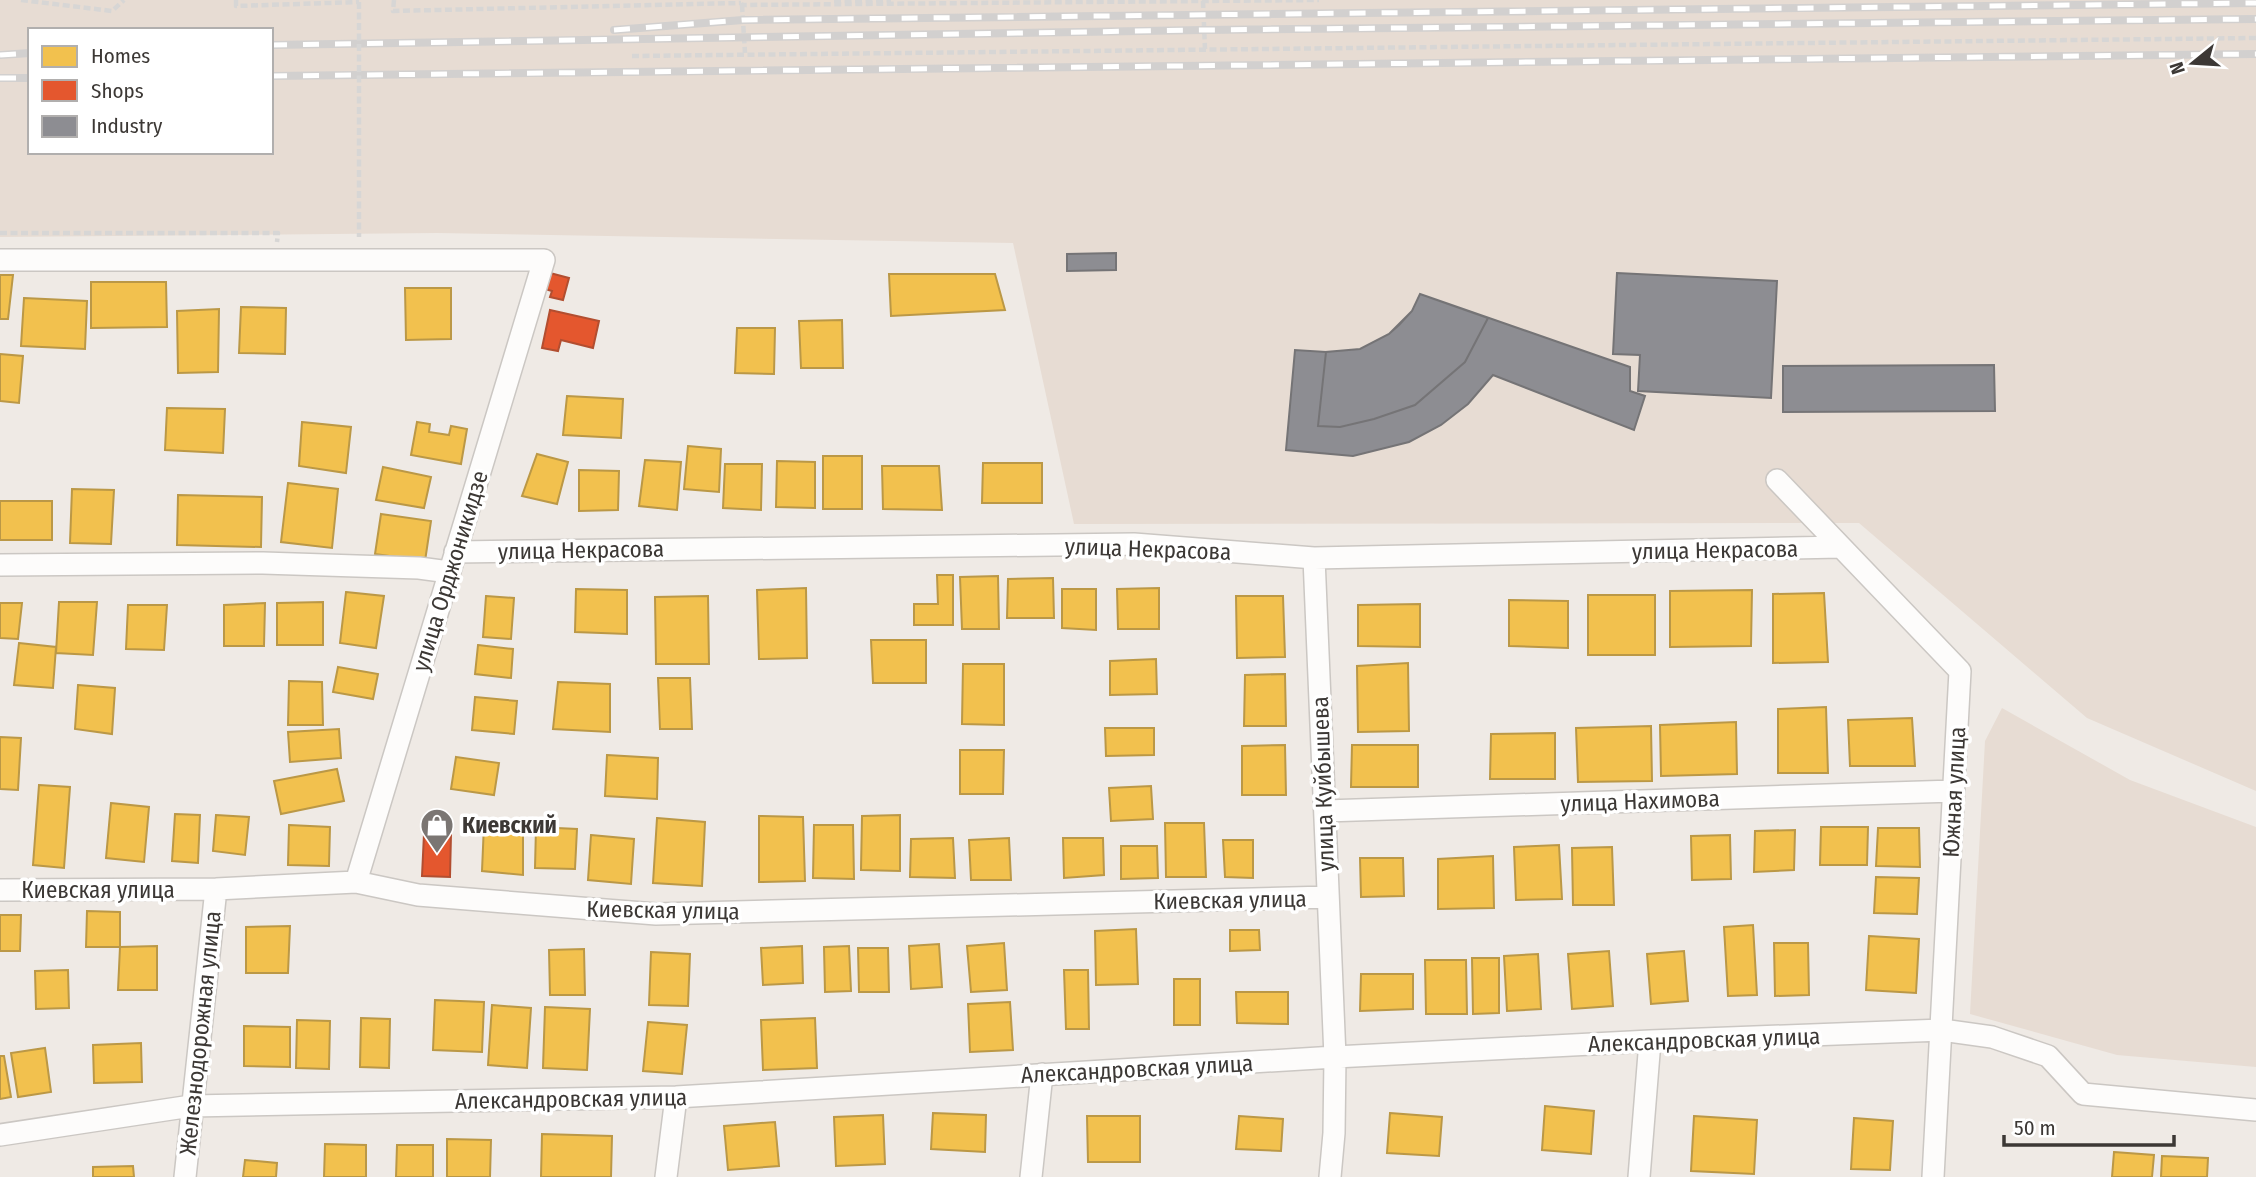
<svg xmlns="http://www.w3.org/2000/svg" width="2256" height="1177" font-family="'Fira Sans Condensed',sans-serif">
<rect width="100%" height="100%" fill="#efeae5"/>
<path fill="#e7dcd3" fill-rule="evenodd" d="M0 0H2256V791L2087 718 1859 523 1074 524 1013 243 437 233 0 237ZM30 30H271V152H30Z
M2002 708 2130 780 2256 827V1067L2117 1055 1970 1014 1985 741Z"/>
<path fill="#f2c14e" stroke="#bb9846" stroke-width="2" d="M889 274H995L1005 310 891 316Z
M0 275H13L8 319H0Z
M91 282H166L167 327 91 328Z
M405 288H451V339L406 340Z
M24 298 87 301 85 349 21 346Z
M241 307 286 308 285 354 239 353Z
M219 309 218 372 178 373 177 311Z
M842 320 843 368H801L799 321Z
M737 328H775L774 374 735 373Z
M0 354 23 356 19 403 0 401Z
M567 396 623 399 621 438 563 435Z
M167 408 225 409 223 453 165 450Z
M302 422 351 427 346 473 299 466Z
M417 422 430 424 429 432 449 435 451 426 467 429 461 464 411 455Z
M688 446 721 449 719 492 684 489Z
M537 454 568 462 557 504 522 496Z
M823 456H862V509H823Z
M645 460 681 462 677 510 639 506Z
M777 461 815 462V508L776 507Z
M983 463H1042V503H982Z
M725 464H762L761 510 723 508Z
M882 466H939L942 510 883 509Z
M383 467 431 477 424 508 376 500Z
M579 470 619 471 618 510 579 511Z
M288 483 338 489 332 548 281 542Z
M72 489 114 490 111 544 70 543Z
M178 495 262 497 261 547 177 545Z
M0 501H52V540H0Z
M381 514 431 521 425 561 375 554Z
M937 575H953V625H914V604H938Z
M998 576 999 629H962L960 577Z
M1053 578 1054 618H1007L1008 579Z
M806 588 807 658 759 659 757 590Z
M1159 588V629H1118L1117 589Z
M576 589 627 590V634L575 632Z
M1062 589H1096V630L1062 628Z
M1752 590 1751 646 1670 647V591Z
M346 592 384 596 376 648 340 643Z
M1824 593 1828 662 1773 663V594Z
M1588 595H1655V655H1588Z
M486 596 514 598 511 639 483 637Z
M708 596 709 664H656L655 597Z
M1236 596H1283L1285 657 1237 658Z
M1509 600 1568 601V648L1509 646Z
M59 602H97L93 655 56 653Z
M323 602V645H277V603Z
M0 603H22L18 639 0 638Z
M265 603 264 646H224V605Z
M1420 604V647L1358 646V605Z
M128 605H167L164 650 126 649Z
M871 640H926V683H873Z
M19 643 56 647 53 688 14 685Z
M478 645 513 649 511 678 475 674Z
M1156 659 1157 694 1110 695V661Z
M1408 663 1409 731 1358 732 1357 666Z
M963 664H1004V725L962 724Z
M338 667 378 674 373 699 333 692Z
M1285 674 1286 726H1244L1245 675Z
M658 678H690L692 729H660Z
M289 681 322 682 323 725H288Z
M558 682 610 684V732L553 729Z
M78 685 115 688 112 734 75 729Z
M475 697 517 701 514 734 472 730Z
M1826 707 1828 773H1778V709Z
M1912 718 1915 766H1850L1848 720Z
M1736 722 1737 774 1661 776 1660 725Z
M1651 726 1652 781 1578 782 1576 728Z
M1105 728H1154V755L1106 756Z
M339 729 341 758 290 762 288 732Z
M1555 733V779H1490L1491 734Z
M0 737 21 738 18 790 0 789Z
M1285 745 1286 795H1242V746Z
M1352 745H1418V787H1351Z
M960 750H1004L1003 794H960Z
M607 755 658 758 657 799 605 796Z
M456 757 499 763 494 795 451 789Z
M337 769 344 801 281 814 274 781Z
M39 785 70 787 64 868 33 865Z
M1151 786 1153 819 1111 821 1109 788Z
M111 803 149 807 144 862 106 858Z
M175 814 200 815 198 863 172 861Z
M216 815 249 817 245 855 213 851Z
M900 815V871L861 870 862 816Z
M759 816 803 817 805 881 759 882Z
M657 818 705 822 702 886 653 883Z
M1165 823H1204L1206 877H1166Z
M484 824 523 826V875L482 871Z
M289 825 330 827 329 866 288 865Z
M814 825H853L854 879 813 878Z
M536 827 577 829 575 869 535 868Z
M1821 827H1868L1867 865H1820Z
M1878 828H1919L1920 867 1876 866Z
M1795 830 1794 870 1754 872 1755 831Z
M591 835 634 839 631 884 588 880Z
M1730 835 1731 879 1692 880 1691 836Z
M953 838 955 878 910 877 911 839Z
M1009 838 1011 880H971L969 840Z
M1063 838H1103L1104 875 1064 878Z
M1223 840H1253V878L1225 877Z
M1559 845 1562 899 1516 900 1514 847Z
M1121 846H1157L1158 878 1121 879Z
M1612 847 1614 905H1573L1572 848Z
M1493 856 1494 908 1438 909V859Z
M1360 858H1403L1404 896 1361 897Z
M1876 877 1919 878 1917 914 1874 913Z
M87 911 120 912V947H86Z
M0 915H21L20 951H0Z
M1753 925 1757 995 1728 996 1724 927Z
M290 926 288 973H246V927Z
M1136 929 1138 984 1096 985 1095 931Z
M1230 930H1259L1260 950 1230 951Z
M1869 936 1919 939 1916 993 1866 990Z
M1004 943 1007 990 971 992 967 946Z
M1774 943H1808L1809 995 1775 996Z
M939 944 942 987 911 989 909 946Z
M157 946V990H118L120 947Z
M802 946 803 983 763 985 761 948Z
M849 946 851 991 825 992 824 947Z
M858 948H888L889 992H859Z
M584 949 585 995H550L549 950Z
M1609 951 1613 1006 1572 1009 1568 954Z
M1684 951 1688 1001 1651 1004 1647 954Z
M651 952 690 954 688 1006 649 1005Z
M1538 954 1541 1009 1507 1011 1504 956Z
M1472 958H1499V1013L1473 1014Z
M1425 960H1466L1467 1014H1426Z
M68 970 69 1008 36 1009 35 971Z
M1064 970H1088L1089 1029H1066Z
M1361 974H1413V1009L1360 1011Z
M1174 979H1200V1025H1174Z
M1236 992H1288V1024L1237 1023Z
M435 1000 484 1002 482 1052 433 1050Z
M1010 1002 1013 1050 970 1052 968 1004Z
M492 1005 531 1008 527 1068 488 1065Z
M545 1007 590 1009 587 1070 543 1068Z
M361 1018 390 1019 389 1068 360 1067Z
M815 1018 817 1068 763 1070 761 1020Z
M297 1020 330 1021 329 1069 296 1068Z
M648 1022 687 1025 682 1074 643 1071Z
M244 1026 290 1027V1067L244 1066Z
M141 1043 142 1082 94 1083 93 1045Z
M45 1048 51 1092 18 1097 11 1053Z
M0 1056H4L11 1097 0 1099Z
M1545 1106 1594 1111 1591 1154 1542 1150Z
M933 1113 986 1115 985 1152 931 1149Z
M1390 1113 1442 1117 1439 1156 1387 1153Z
M883 1115 885 1164 836 1166 834 1117Z
M1087 1116H1140V1162H1088Z
M1239 1116 1283 1119 1281 1151 1236 1149Z
M1694 1116 1757 1120 1754 1174 1691 1171Z
M1854 1118 1893 1121 1890 1170 1851 1169Z
M775 1122 779 1166 728 1170 724 1126Z
M542 1134 612 1136 611 1177H541Z
M447 1139 491 1140 490 1177H447Z
M325 1144 366 1145V1177H324Z
M397 1145H433V1177H396Z
M2114 1152 2154 1155 2152 1177H2112Z
M2162 1156 2208 1158 2207 1177H2161Z
M245 1160 277 1163 276 1177H243Z
M133 1166 134 1177H93V1167Z"/>
<path fill="#e4572e" stroke="#b24e30" stroke-width="2" d="M550 273 569 278 563 300 550 297 552 291 545 289Z
M550 310 599 321 593 348 561 340 558 351 542 348Z
M424 834H451L450 877 422 876Z"/>
<path fill="#8d8d92" stroke="#757476" stroke-width="2" d="M1116 253V270L1067 271V254Z
M1617 273 1777 281 1771 398 1638 391 1640 355 1613 354Z
M1420 294 1488 318 1465 362 1415 405 1374 419 1340 427 1318 426 1326 352 1360 349 1389 334 1412 311Z
M1420 294 1630 367V391L1645 396 1634 430 1493 375 1468 404 1441 425 1409 442 1353 456 1286 450 1295 350 1326 352 1360 349 1389 334 1399 325 1412 311Z
M1994 365 1995 411 1783 412V366Z"/>
<g fill="none" stroke-linecap="round" stroke-linejoin="round">
<defs>
<path id="street" d="M0 260H544L356 882
M1777 480 1960 671 1933 1177
M455 552 1134 544 1314 558 1841 547
M1314 558 1335 1057 1334 1133 1330 1177
M0 565 263 563 419 568 449 572
M1325 811 1954 791
M0 890 216 889 356 882 418 895 656 914 1328 897
M0 1135 191 1106 676 1097 1335 1057 1650 1041 1942 1030 1992 1037 2048 1056 2083 1094 2256 1110
M185 1177 216 889
M666 1177 676 1097
M1031 1177 1042 1074
M1639 1177 1650 1041"/>
</defs>
<use href="#street" stroke="#cbc7c3" stroke-width="24"/>
<path stroke="#d7d6d5" stroke-width="4.5" stroke-dasharray="7 3.5" stroke-linecap="butt" d="M21 0 112 11 124 0
M236 0V6L359 2
M394 0 393 11 741 3
M834 1 891 0
M1203 1 1205 49
M741 3 742 5 1319 0
M742 5 745 53
M632 56 2256 38
M0 233H278L277 242"/>
<use href="#street" stroke="#fdfcfb" stroke-width="21"/>
<defs>
<path id="rail" d="M614 30 743 20 2256 3
M271 45 1204 30 2256 19
M0 55 30 53
M271 76 2256 54
M0 78H30"/>
</defs>
<use href="#rail" stroke="#d2d0cf" stroke-width="8"/>
<use href="#rail" stroke="#fff" stroke-width="5" stroke-dasharray="16" stroke-linecap="butt"/>
<path stroke="#d7d6d5" stroke-width="4.5" stroke-dasharray="7 3.5" stroke-linecap="butt" d="M359 2V237"/>
</g>
<defs>
<symbol id="shop-pin" viewBox="-11 -11 22 30"><path d="M0 17L-7.5 6A9.5 9.5 0 1 1 7.5 6Z" fill="#7b7673" stroke="#fff"/><path d="M-5-2.5h2.3a2.7 3.5 0 0 1 5.4 0H5L5.5 6h-11ZM-1.5-2.5h3a1.5 2.3 0 0 0-3 0Z" fill="#fff"/></symbol>
</defs>
<g fill-rule="evenodd">
<use href="#shop-pin" x="418" y="806" width="38" height="52"/>
</g>
<g text-anchor="middle" dominant-baseline="central" stroke-width="7" stroke-linejoin="round" paint-order="stroke">
<g font-size="23" fill="#3c3835" stroke="#fff">
<text transform="translate(1148 549) rotate(2)">улица Некрасова</text>
<text transform="translate(581 550) rotate(-1)">улица Некрасова</text>
<text transform="translate(1715 550) rotate(-1)">улица Некрасова</text>
<text transform="translate(450 571) rotate(-73)">улица Орджоникидзе</text>
<text transform="translate(1323 784) rotate(-92)">улица Куйбышева</text>
<text transform="translate(1954 792) rotate(-87)">Южная улица</text>
<text transform="translate(1640 801) rotate(-2)">улица Нахимова</text>
<text x="98" y="890">Киевская улица</text>
<text transform="translate(1230 900) rotate(-1)">Киевская улица</text>
<text transform="translate(663 910) rotate(1)">Киевская улица</text>
<text transform="translate(200 1033) rotate(-84)">Железнодорожная улица</text>
<text transform="translate(1704 1040) rotate(-2)">Александровская улица</text>
<text transform="translate(1137 1069) rotate(-3)">Александровская улица</text>
<text transform="translate(571 1099) rotate(-1)">Александровская улица</text>
</g>
<g font-size="23" font-weight="bold" fill="#3c3835" stroke="#fff" text-anchor="start">
<text x="462" y="825">Киевский</text>
</g>
</g>
<rect x="28" y="28" width="245" height="126" fill="#ffffff" stroke="#b1afae" stroke-width="2"/>
<rect x="42" y="46" width="35" height="21" fill="#f2c14e" stroke="#b1afae" stroke-width="2"/>
<text x="91" y="63" font-size="21" fill="#3c3835">Homes</text>
<rect x="42" y="80" width="35" height="21" fill="#e4572e" stroke="#b1afae" stroke-width="2"/>
<text x="91" y="98" font-size="21" fill="#3c3835">Shops</text>
<rect x="42" y="116" width="35" height="21" fill="#8d8d92" stroke="#b1afae" stroke-width="2"/>
<text x="91" y="133" font-size="21" fill="#3c3835">Industry</text>
<g transform="translate(2193 63) rotate(252)" stroke="#ffffff" stroke-width="5" paint-order="stroke">
<path d="M0-5L12 26L0 18L-12 26Z" fill="#3c3835"/>
<text y="-10" font-size="19" font-weight="bold" text-anchor="middle" fill="#3c3835">N</text>
</g>
<path d="M2004 1135v10h170v-10" fill="none" stroke="#3c3835" stroke-width="3.5"/>
<text x="2014" y="1135" font-size="21" fill="#3c3835" stroke="#ffffff" stroke-width="5" paint-order="stroke">50 m</text>
</svg>
